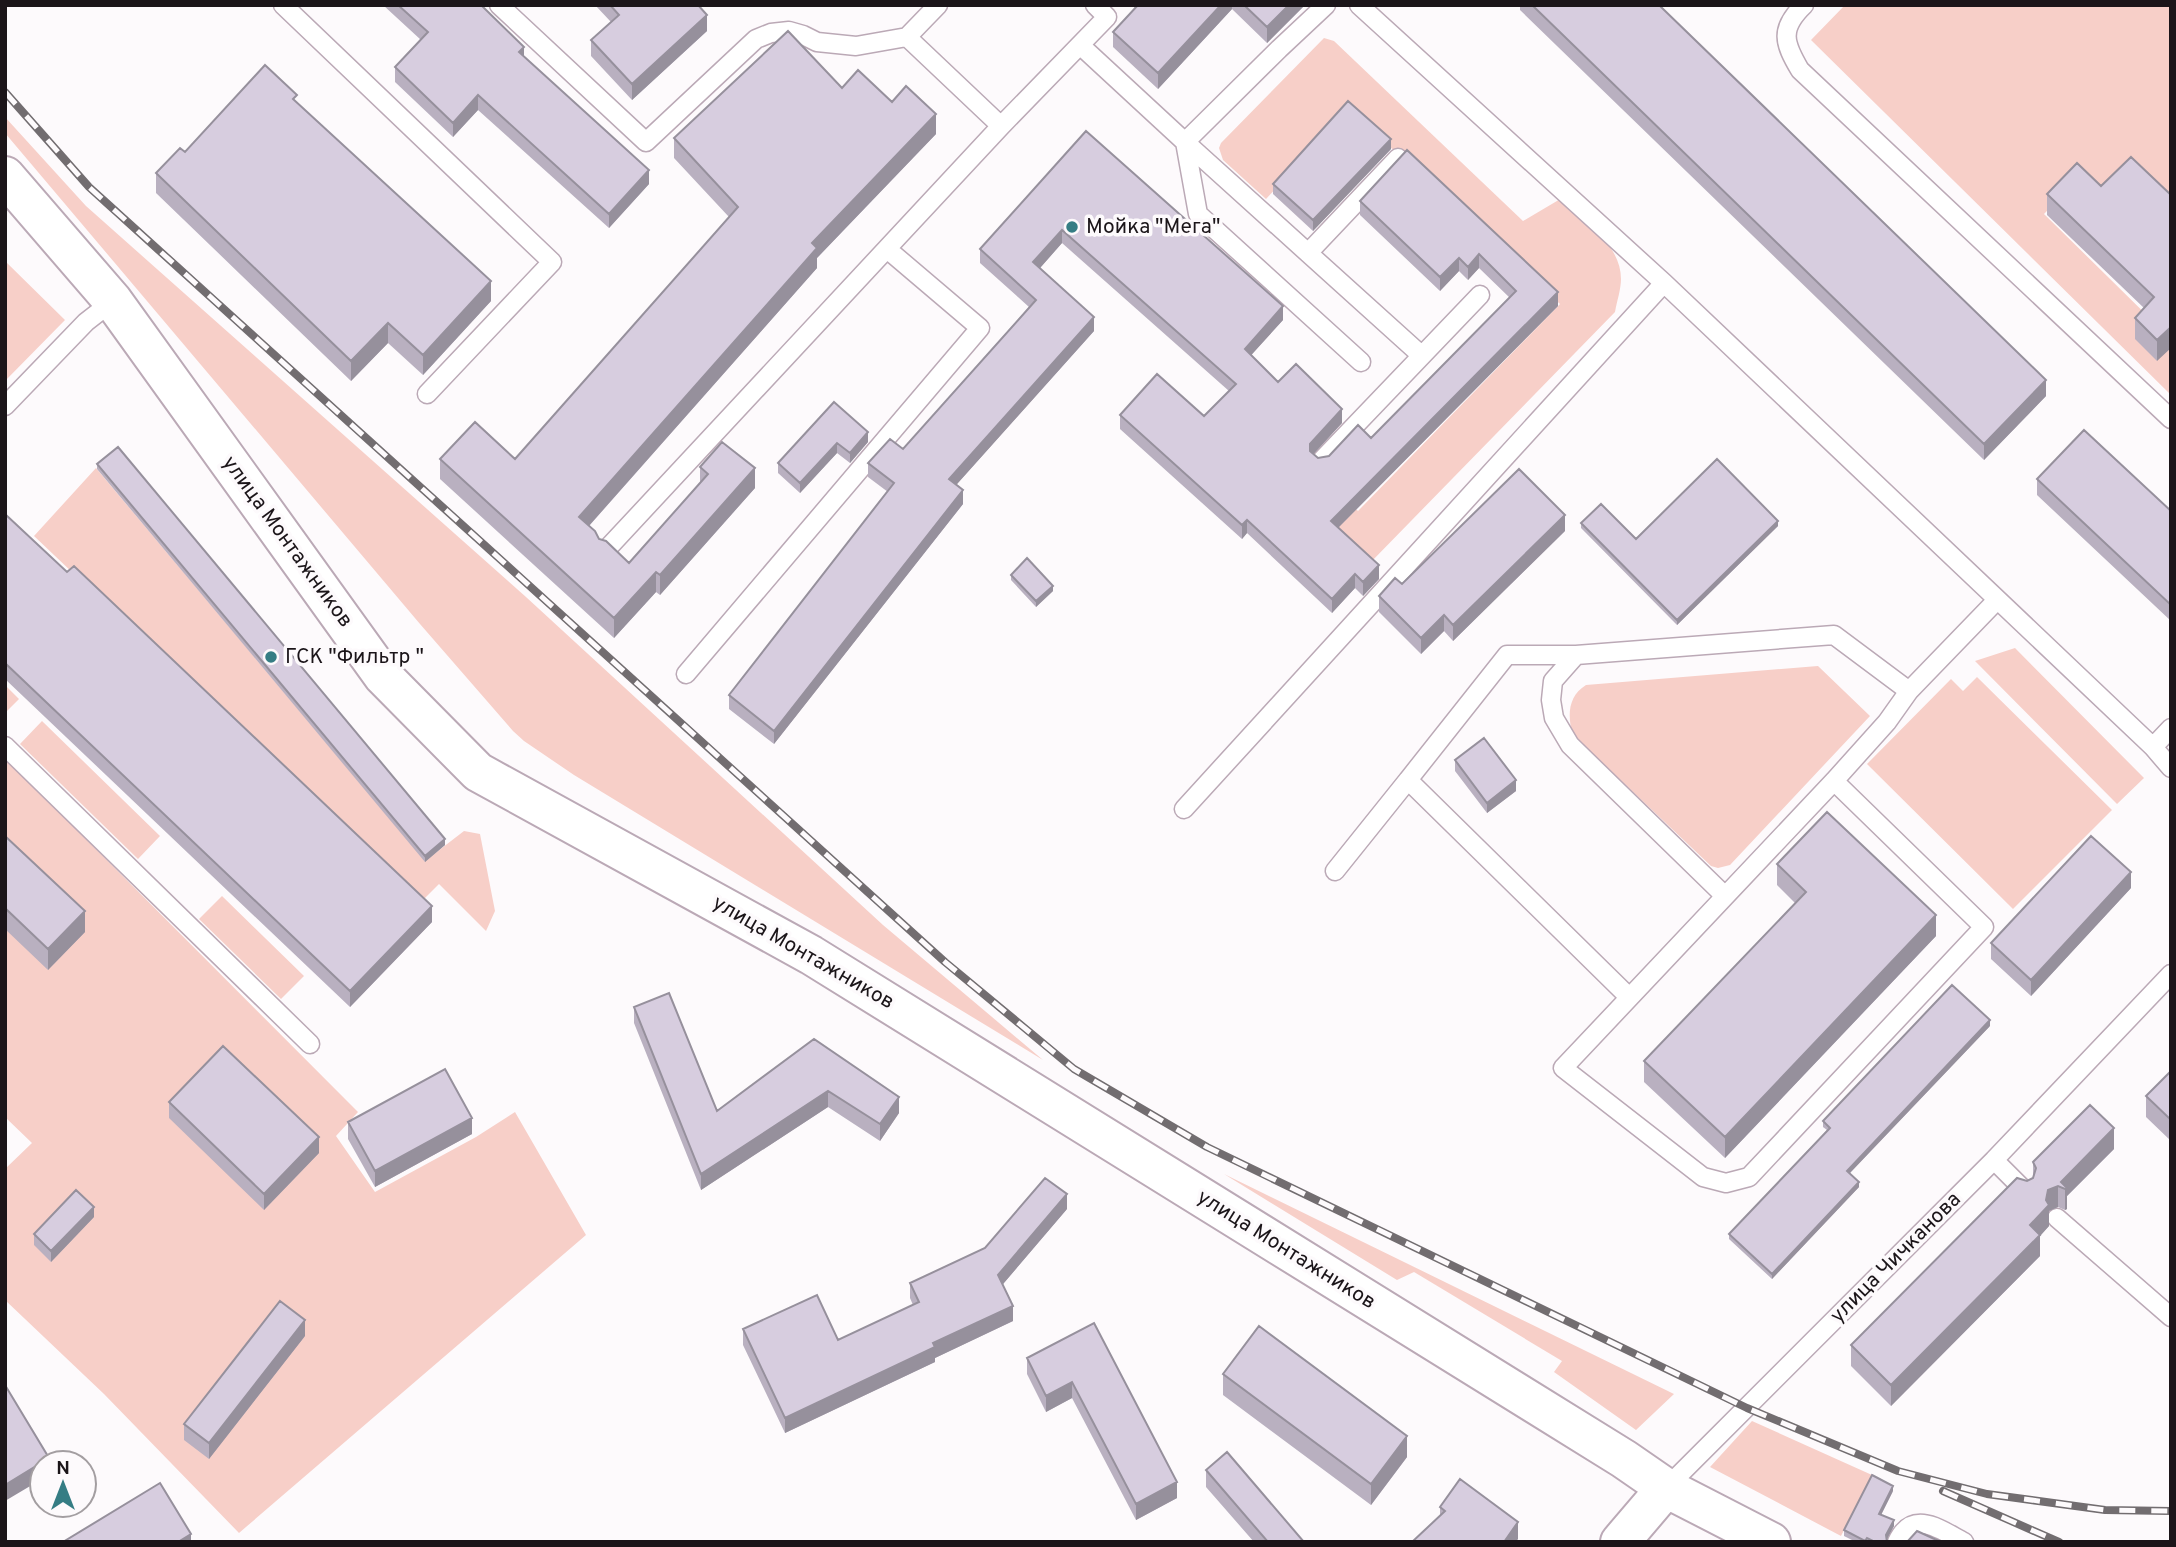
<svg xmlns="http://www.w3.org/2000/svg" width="2176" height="1547" font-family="Overpass,sans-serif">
<rect width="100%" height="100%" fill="#fdfafc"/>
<path fill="#f7cfc8" d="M1845 5H2171V210L2100 204 2076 181 2044 214 2171 339V395L1811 40Z
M1324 38 1334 41 1523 221 1562 198C1584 219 1621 245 1621 279 1621 289 1617 301 1615 312L1370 563 1279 484 1303 459 1358 511 1560 304 1349 109 1266 199 1223 160 1219 148 1221 143Z
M5 117 86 206 526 597 883 925 1043 1060 574 775 524 741 513 731 420 624 5 133Z
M5 261 65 320 5 381Z
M96 468 425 861 464 831 480 834 495 911 486 931 439 884 420 903 34 536Z
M2015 648 2144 778 2117 804 1975 661Z
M1818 666 1870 716 1730 865 1718 868 1711 866 1573 735C1567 716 1568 696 1586 685Z
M1977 677 2112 810 2013 909 1867 764 1951 679 1963 691Z
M5 685 19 699 6 712H5Z
M42 721 160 836 138 859 20 744Z
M5 758 358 1112 336 1136 375 1192 476 1137 515 1112 586 1235 239 1533 104 1394 5 1300V1169L32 1143 5 1117Z
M222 896 304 976 281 999 199 919Z
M1224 1174 1674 1394 1636 1430 1554 1372 1562 1361 1414 1272 1397 1280Z
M1752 1421 1872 1475 1841 1536 1710 1467Z"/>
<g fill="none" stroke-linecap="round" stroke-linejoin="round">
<defs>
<path id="service" d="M283 5 552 262 427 394
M499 5 646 142 756 39 771 33 789 31 803 35 817 42 856 46 907 37 938 5
M1359 5 1664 283 2153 747 2171 768
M1804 5C1779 29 1784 43 1800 70L2171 419
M907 37 1001 126
M1080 45 1185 142 1279 49 1326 5
M1308 253 1398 158
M1361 362 1198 214 1185 142 1421 355
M5 406 86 322 113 301
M1321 461 1480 295
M606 550 1001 126 1107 17 1095 5
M1576 655H1507L1408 780 1629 997
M686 674 980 328 887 249
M5 746 310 1044
M2153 747 2171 728
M1834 781 1984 927 1749 1177 1726 1183 1703 1177 1563 1068 1834 781 1887 722 1909 691 1997 600
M1184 809 1664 283
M1335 871 1408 780
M1725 896 1570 745 1554 718 1551 700 1553 681 1576 655 1834 635 1909 691
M1994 1160 2025 1191
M2057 1218 2171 1317
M1666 1488 1994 1160 2171 974
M1897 1542C1913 1508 1941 1530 1964 1542"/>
<path id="secondary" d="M5 176 113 301 383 676 478 772 811 955 1624 1459 1666 1488 1771 1542
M1620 1542 1666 1488"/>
</defs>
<use href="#service" stroke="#bba9b6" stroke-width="21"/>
<use href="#secondary" stroke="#bba9b6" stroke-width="42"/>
<use href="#service" stroke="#fff" stroke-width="18"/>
<use href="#secondary" stroke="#fff" stroke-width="38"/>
<defs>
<path id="rail" d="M5 92 89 187 945 962 1074 1069 1207 1147 1747 1408 1898 1471 1987 1494 2105 1510 2171 1511
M1943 1491 2059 1542"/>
</defs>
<use href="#rail" stroke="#726d70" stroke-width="8"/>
<use href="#rail" stroke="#fdfafc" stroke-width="5" stroke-dasharray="16" stroke-linecap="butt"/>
</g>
<path fill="#b9b0c0" d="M383 5H481L524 58 649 184 609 228 478 110 453 137 395 82V67L421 40Z
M595 5H698L707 31 632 100 591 56V40L611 22Z
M1132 5H1305L1267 43 1232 9 1158 89 1113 47V32L1135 8Z
M1520 5H1659L2046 396 1984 460 1520 10Z
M842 88 892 102 936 134 817 258V268L589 526 599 539 629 563 700 483V467L755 488 660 595 656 592 614 638 440 479V459H515L729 217 674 158V138Z
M297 103 491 301 423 375 388 343 351 381 156 193V173L185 152Z
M1086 131 1283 320 1251 355 1278 382 1342 423 1313 454 1318 458 1329 456 1371 438 1510 298 1479 268 1468 280 1459 271 1440 291 1360 215V201L1407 150 1558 306 1338 528 1379 579 1363 596 1355 588 1332 613 1247 533 1242 539 1120 429V415L1204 416 1229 391 1062 243 1040 268 1094 331 956 485 963 504 774 744 729 709V695L888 492 868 477V463L903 449 1029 307 980 263V249Z
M1391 149 1313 231 1273 194V184Z
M2101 186 2171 195 2157 361 2135 339V318L2144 308 2047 215V194Z
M834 402 868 442 850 463 837 453 800 493 778 473V463Z
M97 464 445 845 425 862 97 469Z
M2037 479 2171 511V621L2037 495Z
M5 514 432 922 350 1007 5 679Z
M1581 523 1636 539 1778 526 1677 625 1581 528Z
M1565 531 1453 641 1444 631 1421 654 1379 612V596L1402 584Z
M1011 575 1053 591 1036 607 1011 580Z
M1455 760 1516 791 1487 813 1455 771Z
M5 836 85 932 48 970 5 929Z
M1777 864 1936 936 1725 1158 1644 1082V1061L1795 903 1777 885Z
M2131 888 2031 996 1991 959V943Z
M634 1007 717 1111 814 1039 899 1113 880 1141 828 1107 701 1190 634 1023Z
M1990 1026 1850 1173 1859 1187 1772 1279 1729 1239V1234L1827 1130 1823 1127V1121Z
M2171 1071V1141L2146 1117V1096Z
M169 1102 319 1153 264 1210 169 1118Z
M348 1122 472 1134 375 1187 348 1139Z
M2114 1149 2067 1196V1209L2065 1210 2058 1207 2049 1211V1226L2040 1236V1256L1891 1406 1851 1366V1345L2027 1181 2033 1178V1162Z
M1067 1209 1003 1284 1013 1321 935 1358V1362L785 1433 743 1345V1329L838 1340 913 1305 910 1298V1283Z
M94 1217 51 1262 34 1245V1234Z
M1094 1323 1177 1498 1136 1520 1072 1398 1046 1412 1027 1374V1358Z
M305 1336 209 1459 184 1440V1424Z
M1223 1374 1407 1457 1371 1505 1223 1395Z
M1206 1470 1304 1542H1254L1206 1487Z
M1893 1491 1881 1515 1894 1526 1886 1540 1887 1542H1856L1844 1536V1530Z
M1440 1507 1518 1539 1440 1516Z"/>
<path fill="#96909c" d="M1221 5H1232V9L1158 89V73Z
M1289 5H1305L1267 43V27Z
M707 15V31L632 100V84Z
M524 47V61L519 52Z
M478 95V110L453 137V123Z
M936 114V134L817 258V268L579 537V517L812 243Z
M1391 139V149L1313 231V220Z
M649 170V184L609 228V214Z
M1062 230V243L1033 276V262Z
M1479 254V268L1468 280V267Z
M1459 258V271L1440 291V277Z
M491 281V301L423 375V355Z
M1558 292V306L1331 535V521Z
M1283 306V320L1245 362V349Z
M1094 317V331L949 493V479Z
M388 323V343L351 381V361Z
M2171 327V348L2157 361V340Z
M2046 380V396L1984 460V444Z
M1342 409V423L1310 458V444Z
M868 432V442L850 463V453Z
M837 443V453L800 493V483Z
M755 468V488L660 595V575Z
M963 490V504L774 744V731Z
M1565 515V531L1453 641V625Z
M1247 520V533L1242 539V525Z
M1778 521V526L1677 625V620Z
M1379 565V579L1363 596V582Z
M656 572V592L614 638V618Z
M1355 574V588L1332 613V599Z
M1053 586V591L1036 607V601Z
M1444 615V631L1421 654V638Z
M1516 780V791L1487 813V803Z
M445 839V845L425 862V856Z
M2131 872V888L2031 996V980Z
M432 906V922L350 1007V991Z
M85 911V932L48 970V949Z
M1936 915V936L1725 1158V1137Z
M1990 1020V1026L1847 1176V1171Z
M828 1091V1107L701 1190V1174Z
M899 1097V1113L880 1141V1124Z
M472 1118V1134L375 1187V1171Z
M2114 1128V1149L2067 1196V1209L2065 1210V1189L2061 1182Z
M319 1137V1153L264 1210V1194Z
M1859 1182V1187L1772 1279V1274Z
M2058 1186V1207L2049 1211V1226L2040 1236V1256L1891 1406V1385L2030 1225 2046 1200 2048 1190Z
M1067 1194V1209L998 1290V1275Z
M94 1207V1217L51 1262V1251Z
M1013 1306V1321L935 1358V1362L785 1433V1418L933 1343Z
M305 1320V1336L209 1459V1443Z
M1072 1382V1398L1046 1412V1396Z
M1407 1436V1457L1371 1505V1484Z
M49 1458V1463H42V1479L5 1501V1485Z
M1177 1482V1498L1136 1520V1504Z
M1893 1486V1491L1879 1519V1514Z
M1894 1520V1526L1886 1541V1535Z
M1518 1522V1539L1516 1542H1504Z
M191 1534V1542H178Z"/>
<path fill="#d7cddf" stroke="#96909c" stroke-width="2" d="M398 5H481L524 47 519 52 649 170 609 214 478 95 453 123 395 67 428 32Z
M610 5H698L707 15 632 84 591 40 619 15Z
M1138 5H1221L1158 73 1113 32Z
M1244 5H1289L1267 27Z
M1532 5H1659L2046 380 1984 444Z
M788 31 842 88 858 70 892 102 906 86 936 114 812 243 817 248 579 517 595 531 599 539 606 541 629 563 708 474 700 467 722 442 755 468 660 575 656 572 614 618 440 459 475 422 515 459 738 207 674 138Z
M265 65 297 95 293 99 491 281 423 355 388 323 351 361 156 173 180 148 185 152Z
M1348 101 1391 139 1313 220 1273 184Z
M1086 131 1283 306 1245 349 1278 382 1296 364 1342 409 1310 444V451L1318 458 1329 456 1358 425 1371 438 1516 291 1479 254 1468 267 1459 258 1440 277 1360 201 1407 150 1558 292 1331 521 1379 565 1363 582 1355 574 1332 599 1247 520 1242 525 1120 415 1157 374 1204 416 1236 384 1062 230 1033 262 1094 317 949 479 963 490 774 731 729 695 894 483 868 463 890 439 903 449 1036 300 980 249Z
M2131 157 2171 195V327L2157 340 2135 318 2154 297 2047 194 2077 163 2101 186Z
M834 402 868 432 850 453 837 443 800 483 778 463Z
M2084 430 2171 511V605L2037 479Z
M118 447 445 839 425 856 97 464Z
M1717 459 1778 521 1677 620 1581 523 1601 504 1636 539Z
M1519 469 1565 515 1453 625 1444 615 1421 638 1379 596 1395 578 1402 584Z
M5 514 67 572 74 566 432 906 350 991 5 663Z
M1027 558 1053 586 1036 601 1011 575Z
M1484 738 1516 780 1487 803 1455 760Z
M1827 812 1936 915 1725 1137 1644 1061 1806 892 1777 864Z
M5 836 85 911 48 949 5 908Z
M2091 836 2131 872 2031 980 1991 943Z
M1952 985 1990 1020 1847 1171 1859 1182 1772 1274 1729 1234 1830 1128 1823 1121Z
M669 993 717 1111 814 1039 899 1097 880 1124 828 1091 701 1174 634 1007Z
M223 1046 319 1137 264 1194 169 1102Z
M445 1069 472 1118 375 1171 348 1122Z
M2171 1071V1120L2146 1096Z
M2090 1105 2114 1128 2061 1182 2067 1188 2065 1189 2058 1186 2048 1190 2046 1200 2049 1205 2030 1225 2040 1235 1891 1385 1851 1345 2017 1178 2027 1181 2033 1178 2036 1168 2033 1162Z
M1045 1178 1067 1194 998 1275 1013 1306 933 1343 935 1347 785 1418 743 1329 817 1295 838 1340 919 1302 910 1283 985 1248Z
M76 1190 94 1207 51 1251 34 1234Z
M280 1301 305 1320 209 1443 184 1424Z
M1094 1323 1177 1482 1136 1504 1072 1382 1046 1396 1027 1358Z
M1259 1326 1407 1436 1371 1484 1223 1374Z
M5 1385 49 1458 5 1485Z
M1227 1452 1304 1542H1268L1206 1470Z
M1872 1475 1893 1486 1879 1514 1894 1520 1886 1535 1887 1542H1875L1867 1538 1865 1541 1844 1530Z
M1460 1479 1518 1522 1504 1542H1412L1445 1511 1440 1507Z
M160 1483 191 1534 178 1542H63Z
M1917 1531 1941 1542H1907Z"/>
<g fill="#357d84" stroke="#fdfafc" stroke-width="2.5">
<circle cx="1072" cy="227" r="7"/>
<circle cx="271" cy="657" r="7"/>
</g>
<g text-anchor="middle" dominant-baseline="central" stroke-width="7" stroke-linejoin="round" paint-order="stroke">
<g font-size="21" fill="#1b1519" stroke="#fdfafc" text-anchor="start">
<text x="1086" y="227">Мойка "Мега"</text>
<text x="285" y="657">ГСК "Фильтр "</text>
</g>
<g font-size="21" fill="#1b1519" stroke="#fdfafc">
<text transform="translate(287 542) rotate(54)">улица Монтажников</text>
<text transform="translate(803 953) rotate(30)">улица Монтажников</text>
<text transform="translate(1286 1250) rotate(32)">улица Монтажников</text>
<text transform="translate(1896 1258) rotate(-45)">улица Чичканова</text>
</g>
</g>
<rect width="2176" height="1547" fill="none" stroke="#1b1519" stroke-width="14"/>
<g transform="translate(63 1484)"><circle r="33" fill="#fdfafc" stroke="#a39ea1" stroke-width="2"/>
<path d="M0-5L12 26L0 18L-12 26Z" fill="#357d84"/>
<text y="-10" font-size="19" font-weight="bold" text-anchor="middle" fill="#1b1519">N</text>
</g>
</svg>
